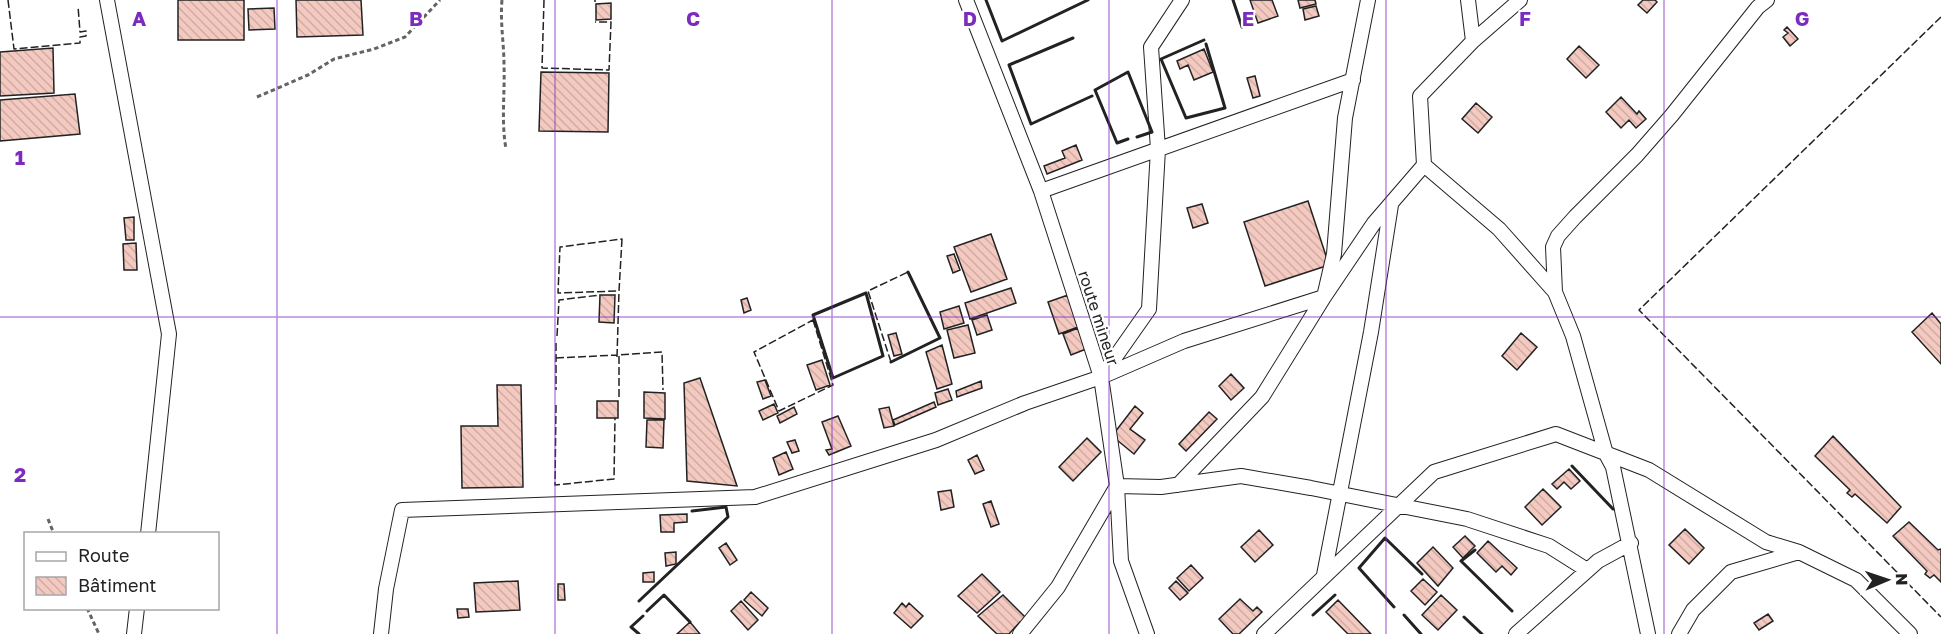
<svg xmlns="http://www.w3.org/2000/svg" width="1941" height="634" font-family="'Golos Text',sans-serif">
<defs>
<pattern id="building-back-hatch" width="6" height="6" patternUnits="userSpaceOnUse" patternTransform="scale(1.5)"><rect width="6" height="6" fill="#f3c9c0"/><path d="M-1 5l2 2M0 0l6 6M5-1l2 2" fill="none" stroke="#d0aca5"/></pattern>
</defs>
<rect width="100%" height="100%" fill="#fff"/>
<path fill="url(#building-back-hatch)" stroke="#222" stroke-width="1.5" d="M178 0H244V40H178Z
M296 0H361L363 35 297 37Z
M1250 0H1272L1278 16 1258 23Z
M1298 0H1315L1316 4 1300 8Z
M1643 0H1655L1657 2 1647 13 1638 5Z
M611 3V19L596 20V4Z
M1316 6 1319 16 1305 20 1303 9Z
M274 8 275 29 249 30 248 9Z
M1787 27 1798 39 1790 46 1783 37 1788 33 1784 30Z
M1579 46 1599 65 1586 78 1567 59Z
M53 48 54 93 0 96V52Z
M1204 49 1213 72 1194 80 1188 65 1180 69 1177 61Z
M541 72 609 73 608 132 539 131Z
M1255 76 1260 96 1253 98 1247 78Z
M75 94 80 134 0 141V100Z
M1621 97 1637 114 1639 111 1646 119 1636 128 1629 120 1621 128 1606 112Z
M1476 103 1492 117 1478 133 1462 119Z
M1076 145 1082 160 1047 174 1044 166 1065 158 1062 151Z
M1308 201 1329 265 1265 286 1244 222Z
M1202 204 1208 223 1193 228 1187 208Z
M134 217V240H126L124 218Z
M991 234 1007 279 971 292 954 247Z
M136 243 137 270H124L123 244Z
M954 254 960 270 953 273 947 256Z
M1011 288 1016 303 970 319 965 303Z
M600 295H615L614 323 599 322Z
M1068 295 1078 327 1059 334 1048 302Z
M747 298 751 310 744 313 741 300Z
M959 306 964 323 944 329 940 312Z
M1932 313 1941 324V364L1912 332Z
M987 315 992 330 977 335 972 320Z
M968 325 975 353 954 358 947 330Z
M1078 328 1086 349 1071 355 1063 334Z
M896 333 902 354 894 356 888 335Z
M1521 333 1537 347 1517 370 1502 356Z
M942 345 952 384 937 389 926 352Z
M822 360 830 385 816 390 807 365Z
M1231 374 1244 388 1231 400 1219 386Z
M700 378 737 486 687 481 684 383Z
M765 380 771 396 763 399 757 382Z
M981 381 982 388 957 397 956 391Z
M497 385H521L523 487 462 488 461 426H498Z
M948 389 952 400 938 405 935 393Z
M644 392 665 393V419L644 418Z
M597 401H618V418H597Z
M934 402 936 407 895 425 893 420Z
M774 404 778 413 763 420 759 411Z
M1135 406 1143 413 1130 429 1145 440 1134 454 1112 436Z
M794 407 797 414 780 423 777 416Z
M889 407 894 426 884 428 879 409Z
M1209 412 1217 419 1186 451 1179 444Z
M838 416 851 446 829 455 826 450 832 449 822 422Z
M647 420H664L663 448 646 447Z
M1833 436 1901 507 1887 523 1855 494 1852 497 1847 493 1850 490 1815 456Z
M1087 438 1101 452 1073 481 1059 467Z
M795 440 799 451 792 453 787 442Z
M786 452 793 469 779 475 773 458Z
M977 455 984 470 975 474 968 460Z
M1569 469 1580 481 1571 489 1564 482 1557 489 1552 484Z
M1543 489 1561 507 1542 525 1525 507Z
M951 490 954 507 941 510 938 492Z
M991 501 999 524 991 527 983 504Z
M687 514V522L674 523V532H661L660 515Z
M1909 522 1938 550 1941 549V582L1934 575 1930 578 1925 574 1927 571 1893 536Z
M1685 529 1704 548 1689 564 1669 545Z
M1259 530 1273 545 1255 562 1241 547Z
M1465 536 1475 546 1463 558 1453 547Z
M1488 541 1517 568 1511 575 1502 566 1496 572 1477 553Z
M726 543 737 560 730 565 719 548Z
M1433 547 1453 568 1438 586 1417 563Z
M676 552V564L666 566 665 553Z
M1191 565 1203 578 1189 591 1177 578Z
M654 572V582H643V573Z
M982 574 1000 592 977 613 958 596Z
M1423 579 1437 592 1425 605 1411 591Z
M518 581 520 610 476 612 474 583Z
M1176 581 1188 593 1180 600 1169 588Z
M558 584H564L565 600H558Z
M751 592 768 608 762 616 744 600Z
M1003 595 1028 620 1023 624 1020 622 1009 634H997L978 616Z
M1441 595 1457 610 1438 630 1422 615Z
M1240 599 1253 611 1257 607 1262 612 1239 634H1233L1219 619Z
M1338 600 1371 634H1348L1326 612Z
M741 601 758 620 748 630 731 611Z
M902 603 906 607 909 603 923 616 911 628 894 613Z
M457 609H468L469 617 458 618Z
M1768 614 1773 621 1759 630 1754 623Z
M690 622 700 634H677Z"/>
<g fill="none" stroke-linecap="round" stroke-linejoin="round">
<defs>
<path id="minor" d="M107 0 169 334 148 534
M966 0 1041 191 1101 377 1117 486 1058 587 1020 634
M1468 0 1473 41
M1424 165 1420 96 1473 41 1520 0
M1041 191 1353 80
M1102 376 1149 309 1158 149 1151 47 1182 0
M1178 485 1262 397 1324 297 1334 254 1345 118 1368 0
M1324 575 1371 332 1391 205
M134 634 137 608
M381 634 386 589 402 510 755 497 936 440 1025 403 1101 377 1184 341 1324 297 1374 223 1424 165 1499 229 1555 292
M1147 634 1121 561 1117 486 1161 487 1241 476 1311 488 1467 519 1549 546 1587 570
M1264 634 1434 472 1556 434 1649 470 1766 542 1799 552
M1516 634 1598 561 1631 543
M1648 634 1613 467 1606 454 1573 336 1555 292 1553 247 1558 236 1575 217 1637 155 1672 115 1758 7 1767 0
M1679 634 1693 610 1731 572 1799 552 1856 580 1910 634"/>
</defs>
<use href="#minor" stroke="#222" stroke-width="16"/>
<path stroke="#646464" stroke-width="3" stroke-dasharray="4.5 3" stroke-linecap="butt" d="M502 0C500 23 504 43 504 65 505 94 501 120 506 149
M257 97 308 75 334 59 374 49 405 37 440 0
M48 519 54 534
M87 608 99 634"/>
<use href="#minor" stroke="#fff" stroke-width="14"/>
<path stroke="#222" stroke-width="1.5" stroke-dasharray="8 3" stroke-linecap="butt" d="M8 0 14 49 80 43V37L86 36V31L80 32 78 6
M544 0 542 68 609 70 611 22H595
M595 0V2
M1941 17 1639 310 1941 617
M622 239 619 291 558 293 560 247Z
M813 320 833 385 779 411 754 352Z
M557 336 559 300 600 295
M556 343V390
M617 357 619 291
M556 358 617 355
M891 362 868 291 908 272
M619 397V355L662 352 663 390
M556 405 555 485 614 479 615 418"/>
<path stroke="#222" stroke-width="3" d="M986 0 1002 41 1088 0
M1233 0 1242 27
M1073 38 1009 65 1031 124 1092 96
M1204 40 1161 59 1186 118 1225 108 1206 44
M1128 139 1117 143 1095 90 1128 72 1152 132 1137 137
M866 293 883 356 833 378 813 315Z
M891 362 940 338 908 272
M1572 466 1613 509
M1475 550 1461 561 1512 611
M639 601 728 517 726 507 692 511
M1394 607 1359 568 1385 538 1422 574
M647 611 664 595 690 622
M1313 615 1335 595
M1404 615 1421 634
M1464 617 1482 634
M639 634 631 627 643 616"/>
</g>
<path fill="none" stroke="#7b2cbf" stroke-width="1.5" stroke-opacity="0.55" d="M277 0V634M555 0V634M832 0V634M1109 0V634M1386 0V634M1664 0V634M0 317H1941"/>
<g text-anchor="middle" dominant-baseline="central" stroke-width="4.5" stroke-linejoin="round" paint-order="stroke">
<g font-size="16" fill="#222" stroke="#fff">
<text transform="translate(1099 318) rotate(72)">route mineur</text>
</g>
</g>
<g font-size="20" text-anchor="middle" font-weight="bold" fill="#7b2cbf" stroke="#fff" stroke-width="4.5" stroke-linejoin="round" paint-order="stroke">
<text x="139" y="26">A</text>
<text x="416" y="26">B</text>
<text x="693" y="26">C</text>
<text x="970" y="26">D</text>
<text x="1248" y="26">E</text>
<text x="1525" y="26">F</text>
<text x="1802" y="26">G</text>
<text x="20" y="165">1</text>
<text x="20" y="482">2</text>
</g>
<rect x="24" y="532" width="195" height="78" fill="#ffffff" stroke="#a7a7a7" stroke-width="1.5"/>
<rect x="36" y="552" width="30" height="9" fill="#ffffff" stroke="#a7a7a7" stroke-width="1.5"/>
<text x="78" y="562" font-size="18" fill="#222222">Route</text>
<rect x="36" y="577" width="30" height="18" fill="url(#building-back-hatch)" stroke="#a7a7a7" stroke-width="1.5"/>
<text x="78" y="592" font-size="18" fill="#222222">Bâtiment</text>
<g transform="translate(1887 580) rotate(88)" stroke="#ffffff" stroke-width="4.5" paint-order="stroke">
<path d="M0-4.5L10 22L0 15L-10 22Z" fill="#222222"/>
<text y="-9" font-size="16" font-weight="bold" text-anchor="middle" fill="#222222">N</text>
</g>
</svg>
